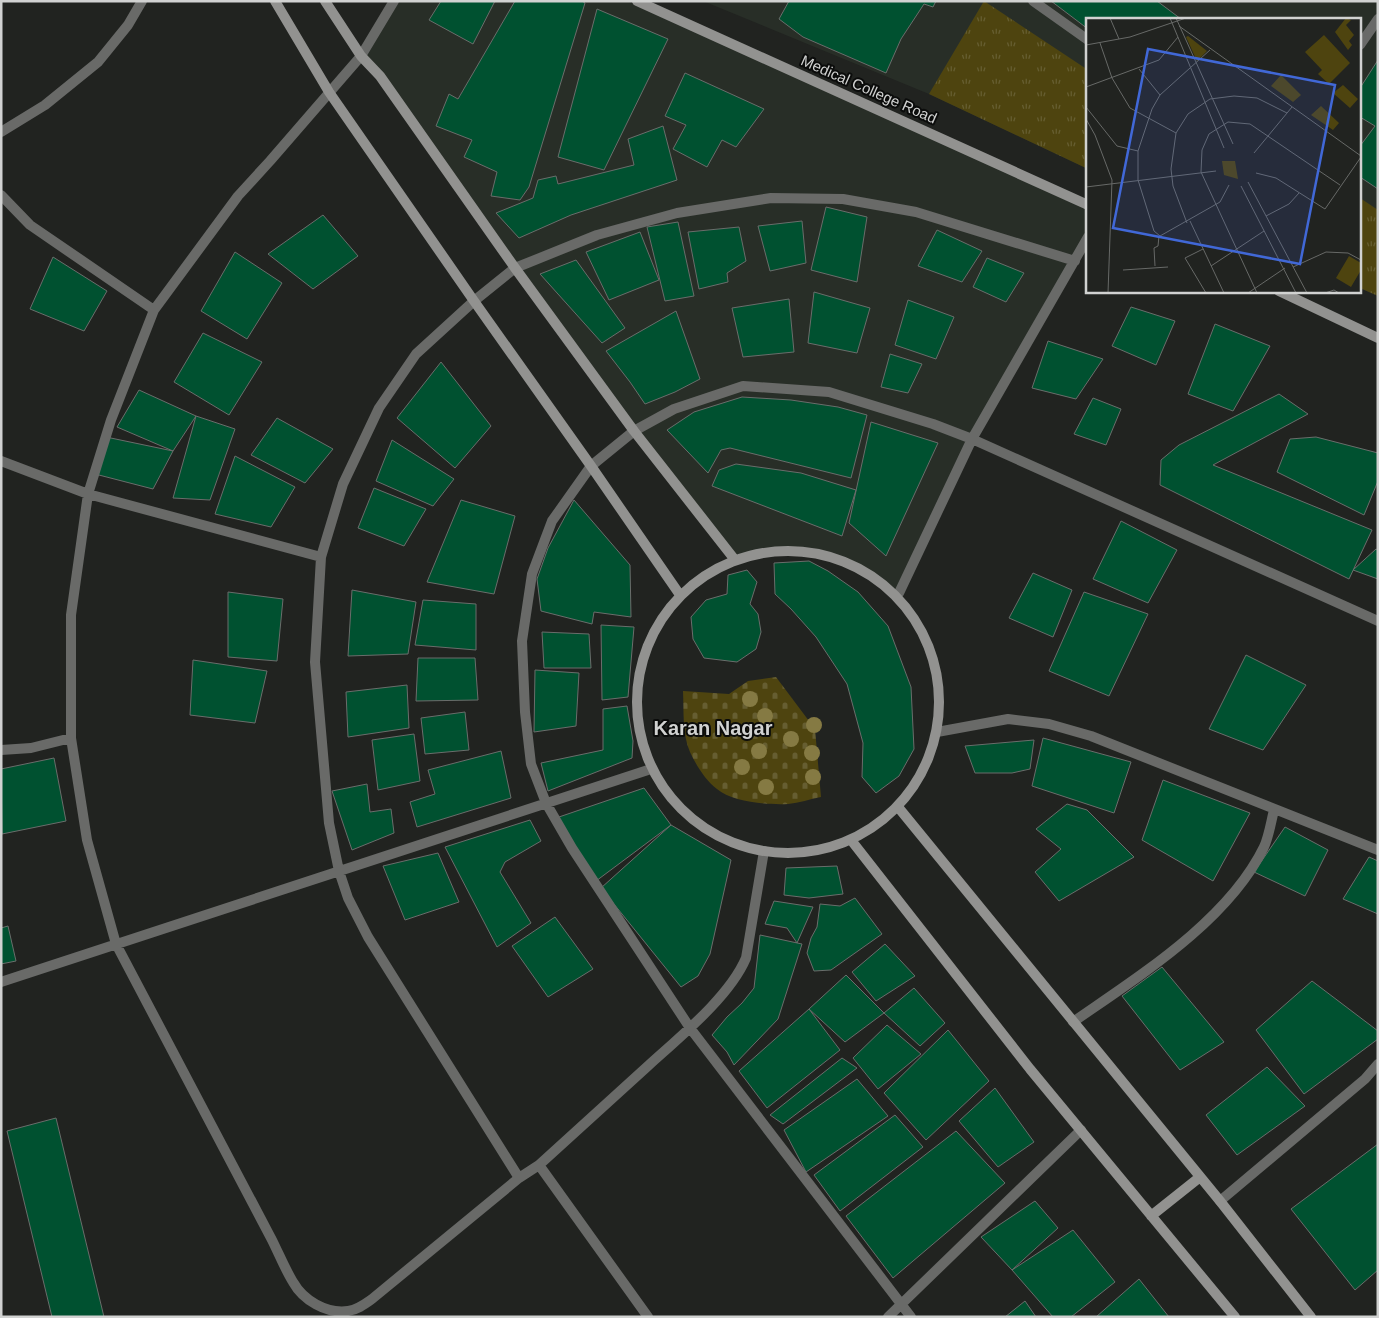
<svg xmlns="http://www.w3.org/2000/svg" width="1379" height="1318" font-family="Helvetica,sans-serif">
<defs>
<pattern id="cemetery-stones" width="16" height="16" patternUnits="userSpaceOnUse" patternTransform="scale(1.25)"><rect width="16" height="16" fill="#4e440f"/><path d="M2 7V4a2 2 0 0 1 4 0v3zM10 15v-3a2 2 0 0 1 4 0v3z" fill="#665e31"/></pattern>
<pattern id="park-tufts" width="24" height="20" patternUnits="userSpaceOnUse" patternTransform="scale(1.25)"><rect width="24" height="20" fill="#4e440f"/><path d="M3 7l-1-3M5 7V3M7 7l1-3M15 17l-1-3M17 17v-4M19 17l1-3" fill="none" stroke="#665e31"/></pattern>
</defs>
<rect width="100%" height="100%" fill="#212320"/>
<path fill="#282e27" d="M394 1H627L1088 205V237L972 439 899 593 848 562 811 552 772 551 735 560 361 56Z
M703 1H1378V296L1360 288V19H1088V169L929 94Z"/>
<path fill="url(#cemetery-stones)" d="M776 677 815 729 821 797C810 799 799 803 788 804 768 805 732 802 717 789 706 781 696 765 690 752 682 734 684 710 683 691L729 694 748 681Z"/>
<path fill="url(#park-tufts)" d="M984 1 1088 70V169L929 94Z
M1360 198 1378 210V296L1360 288Z"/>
<path fill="#005130" stroke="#6a6d6b" d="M441 1H495L473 44 429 20Z
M515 1H582L585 3 529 187 520 200 491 196 497 172 464 157 472 140 436 126 449 94 458 99Z
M789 1H936L933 7 924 4 901 39 886 73 803 37 779 19Z
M1051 1H1157L1181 19H1088V29Z
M597 9 668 39 604 170 558 157Z
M1378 60V189L1360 177V146L1375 126 1360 117V88Z
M685 73 764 109 736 147 722 140 707 167 673 149 686 125 665 116Z
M663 126 677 180 571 215 519 238 496 213 533 198 538 180 556 176 558 184 634 165 628 139Z
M826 207 867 217 857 282 811 270Z
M323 215 358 256 313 289 268 254Z
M802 221 806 263 770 271 758 226Z
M678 222 694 296 665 301 647 227Z
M739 227 746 261 727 273 728 282 699 289 688 232Z
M937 230 982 251 962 282 918 266Z
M640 232 659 280 609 300 586 252Z
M235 252 282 283 247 339 201 311Z
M53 257 107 291 84 331 30 309Z
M987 258 1024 273 1006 302 973 287Z
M576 260 625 328 602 343 540 274Z
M814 292 870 308 857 353 808 343Z
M789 299 794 352 743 357 732 308Z
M908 300 954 317 936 359 895 345Z
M1131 307 1175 321 1156 365 1112 346Z
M676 311 700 379 675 392 645 404 630 382 606 351Z
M1215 324 1270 346 1233 411 1188 394Z
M203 333 262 362 229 415 174 382Z
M1048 341 1103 359 1076 399 1032 388Z
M890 354 922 364 908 393 881 387Z
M441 362 491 426 455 468 397 418Z
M139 390 196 416 173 451 117 427Z
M1279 394 1308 414 1213 465 1372 530 1349 579 1160 485 1161 460 1179 445Z
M742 397 791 400 838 407 867 415 851 478 730 448 721 450 708 473 667 430 694 412Z
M1093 398 1121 409 1106 445 1074 434Z
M196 416 235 429 210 500 173 498Z
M277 418 333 449 305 483 251 455Z
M871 422 938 443 886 556 849 523Z
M106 437 173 451 153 489 95 474Z
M1316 437 1378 453V481L1364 515 1277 472 1290 439Z
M392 440 454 479 433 506 376 481Z
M235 456 295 487 271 527 215 514Z
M736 464 801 473 856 490 842 536 712 486 719 470Z
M374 488 426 509 404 546 358 528Z
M461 500 515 516 494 594 427 582Z
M574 500 630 565 631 617 594 612 592 624 541 611 537 579 548 548Z
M1121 521 1177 550 1148 603 1093 579Z
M1376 549 1378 550V579L1353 570Z
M809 561 828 571 858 592 888 626 911 687 914 749 899 776 876 793 862 777 863 743 847 684 816 637 791 609 775 594 774 563Z
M747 570 757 582 750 604 758 614 761 632 756 649 737 662 704 658 693 639 691 617 706 600 727 594 728 575Z
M1033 573 1072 590 1053 637 1009 618Z
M352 590 416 602 408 654 348 656Z
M228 592 283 599 277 661 228 657Z
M1084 592 1148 614 1109 696 1049 671Z
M423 600 476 604V650L415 645Z
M601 625 634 627 628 697 602 700Z
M542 632 589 634 591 668H544Z
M1246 655 1306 685 1263 750 1209 729Z
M418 658H475L478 700 416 701Z
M193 660 267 671 255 723 190 715Z
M535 670 579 673 576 726 534 732Z
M407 685 409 728 348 737 346 692Z
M627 706 633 741 632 758 548 791 541 763 603 750V709Z
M465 712 469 750 425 754 421 718Z
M414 734 420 781 378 790 372 740Z
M1043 738 1131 762 1114 813 1032 786Z
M1034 740 1030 769 1012 773H975L965 746Z
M501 751 511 798 417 827 410 802 435 794 428 770Z
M54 758 66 821 2 834 1 769Z
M1163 780 1250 813 1213 881 1142 840Z
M367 784 370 812 391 809 394 833 352 850 332 791Z
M644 788 671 825 596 881 556 818Z
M1067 804 1087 810 1134 857 1059 901 1035 872 1061 849 1036 829Z
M530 820 541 841 505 862 500 872 531 923 497 947 445 847Z
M671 825 731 860 710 954 698 976 681 987 601 888Z
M1285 827 1328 850 1305 896 1254 872Z
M438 853 459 902 405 920 383 866Z
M1369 857 1378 861V914L1343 899Z
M837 866 843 894 809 898 784 895 786 868Z
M855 898 882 934 831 970 814 971 807 953 811 938 817 927 820 904 840 906Z
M774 901 813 907 797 943 787 928 765 924Z
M555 917 593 969 548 997 512 946Z
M8 926 16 961 1 964V928Z
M760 935 802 944 778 1019 734 1065 727 1052 712 1035 727 1017 742 1003 754 988Z
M885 944 915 976 876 1001 852 972Z
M1162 967 1224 1042 1180 1070 1122 996Z
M846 975 884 1013 845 1042 809 1009Z
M1312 981 1378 1031V1039L1304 1094 1256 1030Z
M914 988 945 1023 920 1046 884 1013Z
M809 1009 840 1050 767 1108 739 1071Z
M887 1025 921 1054 878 1089 853 1058Z
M948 1030 989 1081 926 1140 884 1093Z
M842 1058 857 1068 783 1124 770 1115Z
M1267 1067 1305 1106 1237 1155 1206 1115Z
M857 1079 888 1116 806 1172 784 1130Z
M995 1088 1034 1142 998 1167 959 1121Z
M895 1115 923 1147 840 1211 814 1175Z
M56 1118 104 1317H52L7 1131Z
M956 1131 1005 1183 893 1278 846 1216Z
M1378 1144V1270L1355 1290 1291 1209Z
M1035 1201 1058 1228 1012 1270 981 1237Z
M1073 1230 1115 1282 1071 1317H1053L1012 1270Z
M1139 1279 1169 1317H1096Z
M1025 1301 1036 1317H1005Z"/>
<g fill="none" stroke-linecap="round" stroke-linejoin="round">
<path stroke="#696a68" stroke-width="10" d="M1033 1 1088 40
M1360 45 1378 19
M1220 1201 1365 1079 1378 1064"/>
<path stroke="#696a68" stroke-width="10" d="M394 1 361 56 270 161 238 196 154 310 111 420 88 494 71 615V738L87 840 116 944 272 1240C279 1254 285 1269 293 1282 303 1300 326 1314 348 1311 357 1310 365 1304 372 1299L519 1178 539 1165C576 1131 613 1098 649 1065 681 1036 730 996 746 958L764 851
M1 132 45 105 98 62 128 25 142 1
M1 195 30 225 154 310
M1 461 88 494 321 557
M899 593 972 439 1088 237
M937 732 1008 719 1049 724 1091 736 1378 850
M1 750 31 748 71 738
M1 982 651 769
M1073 1022C1139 976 1228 921 1264 847 1269 836 1271 822 1274 810
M539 1165 648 1317
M519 1178 368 937 348 898 339 871 329 823 315 662 321 557 343 484 379 408 416 354 474 301 515 268 597 235 677 213 771 198 843 199 916 212 1075 261
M888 1317 1081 1130
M911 1317 690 1028 572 848 546 803 531 764 525 712 522 641 532 574 552 521 591 466 634 431 674 409 743 386 829 392 933 424 972 439 1378 621"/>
<path stroke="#929290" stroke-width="10" d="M275 1 329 92 474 301 591 466 680 595
M325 1 361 56 380 76 515 268 634 431 735 560
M637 1 1088 205
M1279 291 1378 338
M637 702a151 151 0 1 1 302 0a151 151 0 1 1-302 0Z
M898 807 1220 1201 1311 1317
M851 840 1030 1069 1235 1317
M1151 1216 1200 1177"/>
</g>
<g fill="#857a43">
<circle cx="750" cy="699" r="8"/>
<circle cx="765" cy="716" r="8"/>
<circle cx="814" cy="725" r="8"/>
<circle cx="791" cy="739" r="8"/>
<circle cx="759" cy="751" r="8"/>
<circle cx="812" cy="753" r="8"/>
<circle cx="742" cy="767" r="8"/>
<circle cx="813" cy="777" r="8"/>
<circle cx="766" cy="787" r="8"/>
</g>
<g text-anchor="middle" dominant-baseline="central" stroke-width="4" stroke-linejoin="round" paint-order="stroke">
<g font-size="15" fill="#d1d2d1" stroke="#0b0c0b">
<text transform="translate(869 89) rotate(24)">Medical College Road</text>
</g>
<g font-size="20" font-weight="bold" fill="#d1d2d1" stroke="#0b0c0b">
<text x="713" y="728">Karan Nagar</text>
</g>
</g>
<g transform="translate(1086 18)">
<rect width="275" height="275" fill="#212320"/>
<path d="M260 0 265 2 260 7 268 17 263 23 266 27 262 32 249 14Z" fill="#4e440f"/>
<path d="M136 143H149L152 161 138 157Z" fill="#4e440f"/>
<path d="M238 17 264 45 243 66 232 56 236 52 219 34ZM102 18 121 33 111 43 100 19ZM195 57 215 77 207 84 185 68ZM257 67 272 81 264 90 247 75ZM235 88 253 105 247 112 225 97ZM263 238 275 245V252L265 269 250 260Z" fill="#4e440f"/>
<path fill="none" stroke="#676967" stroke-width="1" d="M24 0 33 21M84 0 138 130M90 0 147 126M93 8 275 138M14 25 26 60 44 90 90 115M0 27 44 19 100 0M124 32 74 77 66 91 52 133V162L68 213 74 218 134 184 143 167M53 51 74 77M0 69 73 42 92 19M0 89 31 128 52 133M0 101 9 117 26 162 22 275M168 135 206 89M170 155 190 160 239 191 275 139M162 164 221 275M155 168 210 275M0 169 130 153M180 198 203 186 213 175M104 203 138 275M101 205 87 168 85 151 90 115 102 96 124 81 148 78 171 80 201 95M117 231 99 240 120 275M69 248 68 230 72 228 73 218M125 248 178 213M207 249 240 234 262 235 275 242M37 252 82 249M162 275 199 250M171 275 115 154 116 132 123 116 142 104 164 106 254 167M239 275 248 272 253 275"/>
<path fill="#4168d7" fill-opacity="0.15" stroke="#4168d7" stroke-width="2.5" d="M62 31 249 67 214 246 27 210Z"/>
<rect width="275" height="275" fill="none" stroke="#d1d2d1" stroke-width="2.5"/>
</g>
<rect width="1379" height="1318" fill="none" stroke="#d1d2d1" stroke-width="5"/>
</svg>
